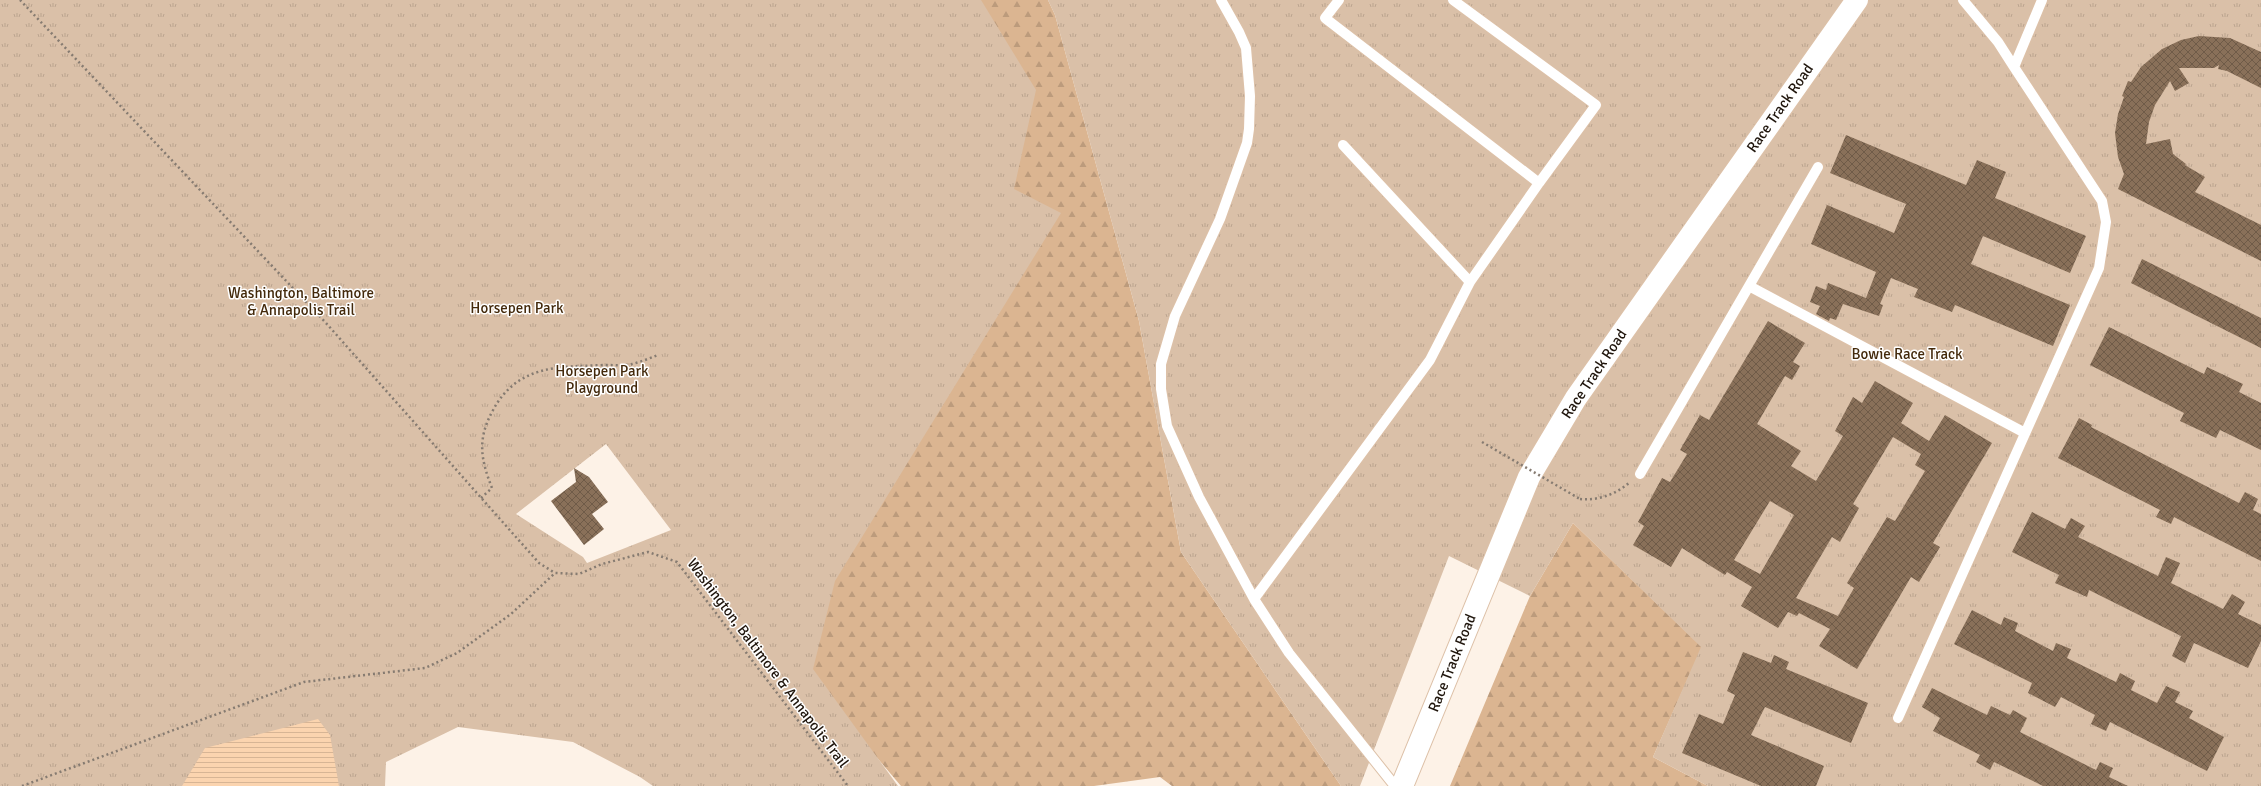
<svg xmlns="http://www.w3.org/2000/svg" width="2261" height="786" font-family="Signika,sans-serif">
<defs>
<pattern id="forest-firs" width="22" height="20" patternUnits="userSpaceOnUse"><rect width="22" height="20" fill="#dbb591"/><path d="M5 1l3.5 6h-7zM16 11l3.5 6h-7z" fill="#bc9b7c"/></pattern>
<pattern id="park-tufts" width="24" height="20" patternUnits="userSpaceOnUse"><rect width="24" height="20" fill="#dac0a8"/><path d="M3 7l-1-3M5 7V3M7 7l1-3M15 17l-1-3M17 17v-4M19 17l1-3" fill="none" stroke="#bba48f"/></pattern>
<pattern id="water-rules" width="6" height="5" patternUnits="userSpaceOnUse"><rect width="6" height="5" fill="#fbd4af"/><path d="M0 2.5h6" fill="none" stroke="#d7b595"/></pattern>
<pattern id="building-cross-hatch" width="8" height="8" patternUnits="userSpaceOnUse"><rect width="8" height="8" fill="#897059"/><path d="M0 0l8 8M0 8l8-8" fill="none" stroke="#6f5b48"/></pattern>
</defs>
<rect width="100%" height="100%" fill="#fdf2e7"/>
<path fill="url(#forest-firs)" d="M74 0H1048L1055 15 1139 321 1181 552 1341 786H1172L1160 777 1094 786H901L783 647 784 511Z
M1573 523 1702 647 1653 757 1708 786H1450L1530 596Z"/>
<path fill="url(#park-tufts)" fill-rule="evenodd" d="M0 0H981L1036 90 1014 189 1061 213 835 581 813 669 898 786H653L640 777 573 742 458 727 386 762 385 786H0ZM606 444 671 530 587 563 583 557 516 514Z
M1048 0H2261V786H1708L1653 757 1701 647 1573 523 1530 596 1449 556 1360 786H1341L1181 552 1139 321 1055 15Z"/>
<path fill="url(#water-rules)" d="M318 719 330 735 339 786H182L205 748Z"/>
<path fill="url(#building-cross-hatch)" fill-rule="evenodd" d="M2199 36 2230 38 2261 52V88L2227 71 2218 69 2219 65 2214 68H2179L2189 83 2175 91 2170 81 2155 105 2149 122 2146 144 2170 139 2173 154 2186 164 2185 165 2205 177 2195 192 2261 225V261L2118 189 2124 174 2118 157 2115 133 2118 114 2124 97 2122 96 2128 81 2131 82 2141 67 2162 49 2181 40Z
M1846 135 1966 185 1977 160 2006 172 1995 198 2086 236 2070 273 1983 236 1971 264 2070 305 2053 346 1955 305 1952 312 1914 297 1918 289 1891 278 1880 304 1883 305 1879 316 1843 304 1836 320 1830 318 1829 321 1816 314 1820 306 1810 302 1816 286 1826 290 1828 283 1866 298 1876 272 1811 244 1827 205 1894 233 1906 204 1830 173Z
M2142 259 2261 318V348L2131 283Z
M1768 321 1805 343 1793 362 1800 366 1792 380 1785 376 1757 424 1801 451 1791 466 1816 481 1843 436 1835 431 1853 397 1862 403 1875 381 1913 403 1901 423 1929 441 1945 415 1992 443 1933 543 1940 547 1919 582 1911 577 1857 669 1819 646 1830 629 1799 613 1797 616 1788 612 1778 628 1741 606 1752 587 1727 572 1725 575 1682 548 1671 567 1633 545 1644 526 1638 522 1662 478 1670 482 1687 454 1680 450 1700 415 1709 420ZM1893 437 1921 454 1915 465 1925 471 1895 521 1887 517 1847 583 1854 588 1838 616 1796 598 1832 537 1840 542 1859 508 1853 504ZM1770 501 1794 515 1760 574 1734 560Z
M2109 327 2204 374 2207 367 2243 384 2239 392 2261 403V450L2220 430 2216 438 2180 421 2184 413 2090 365Z
M2079 418 2092 425 2091 427 2239 503 2245 492 2258 499 2253 510 2261 514V561L2174 517 2171 524 2156 517 2160 510 2058 458Z
M574 468 589 477 608 502 592 514 604 529 584 545 551 501 576 482Z
M2032 512 2065 529 2071 518 2085 526 2078 537 2158 576 2166 557 2180 563 2171 583 2223 609 2232 594 2245 602 2238 614 2261 625V641L2248 668 2194 643 2185 663 2172 656 2181 636 2089 590 2087 597 2055 583 2059 575 2012 552Z
M1972 610 2001 625 2004 617 2018 623 2015 631 2053 651 2056 643 2071 649 2067 658 2116 682 2120 673 2135 681 2131 690 2157 703 2166 686 2180 692 2175 702 2193 711 2189 718 2224 737 2207 771 2110 722 2106 731 2091 724 2095 715 2061 697 2055 707 2028 693 2032 683 1954 644Z
M1743 652 1771 663 1774 655 1789 662 1786 669 1868 703 1851 743 1765 707 1751 735 1824 766 1816 786H1761L1682 753 1699 714 1723 724 1735 695 1727 691Z
M1932 688 1987 715 1991 706 2010 715 2013 710 2027 718 2020 732 2096 770 2100 762 2113 768 2109 777 2128 786H2043L1994 762 1990 770 1976 762 1980 755 1933 731 1940 718 1922 707Z"/>
<g fill="none" stroke-linecap="round" stroke-linejoin="round">
<defs>
<path id="service" d="M1221 0 1239 32 1246 48 1250 96 1249 129 1247 143 1220 219 1175 316 1161 364V389L1167 426 1199 497 1254 599 1289 653 1395 786
M1339 0 1325 18 1539 183
M1963 0 1998 42 2014 67
M1343 145 1470 282
M1749 286 2025 433
M1640 474 1818 167
M1254 599 1430 360 1470 282 1539 183 1596 105 1453 0
M1898 718 2099 268 2106 222 2102 201 2014 67 2042 0"/>
<path id="tertiary" d="M1402 786 1529 477 1576 398 1857 0"/>
</defs>
<use href="#service" stroke="#ddc1a8" stroke-width="12"/>
<use href="#tertiary" stroke="#ddc1a8" stroke-width="24"/>
<path stroke="#867b71" stroke-width="2.5" stroke-dasharray="2 3" stroke-linecap="butt" d="M20 0 326 323 539 563 555 573
M481 498 492 488C481 460 477 440 492 412 517 364 558 367 605 365 614 365 624 366 632 364 641 362 650 358 658 355
M1580 499C1598 501 1616 494 1629 483
M22 786 304 682 425 668 457 653 511 614 555 573 579 574 602 564 648 552 677 562 848 786"/>
<use href="#service" stroke="#fff" stroke-width="10"/>
<use href="#tertiary" stroke="#fff" stroke-width="22"/>
<path stroke="#867b71" stroke-width="2.5" stroke-dasharray="2 3" stroke-linecap="butt" d="M1482 442 1580 499"/>
</g>
<g text-anchor="middle" dominant-baseline="central" stroke-width="3" stroke-linejoin="round" paint-order="stroke">
<g font-size="15" fill="#1f150c" stroke="#fff">
<text transform="translate(1780 108) rotate(-55)">Race Track Road</text>
<text transform="translate(1594 374) rotate(-56)">Race Track Road</text>
<text transform="translate(768 663) rotate(53)">Washington, Baltimore &amp; Annapolis Trail</text>
<text transform="translate(1452 663) rotate(-68)">Race Track Road</text>
</g>
<g font-size="15" fill="#43290b" stroke="#fff">
<text x="301" y="293">Washington, Baltimore<tspan x="301" dy="17">&amp; Annapolis Trail</tspan></text>
<text x="517" y="308">Horsepen Park</text>
<text x="1907" y="354">Bowie Race Track</text>
<text x="602" y="371">Horsepen Park<tspan x="602" dy="17">Playground</tspan></text>
</g>
</g>
</svg>
